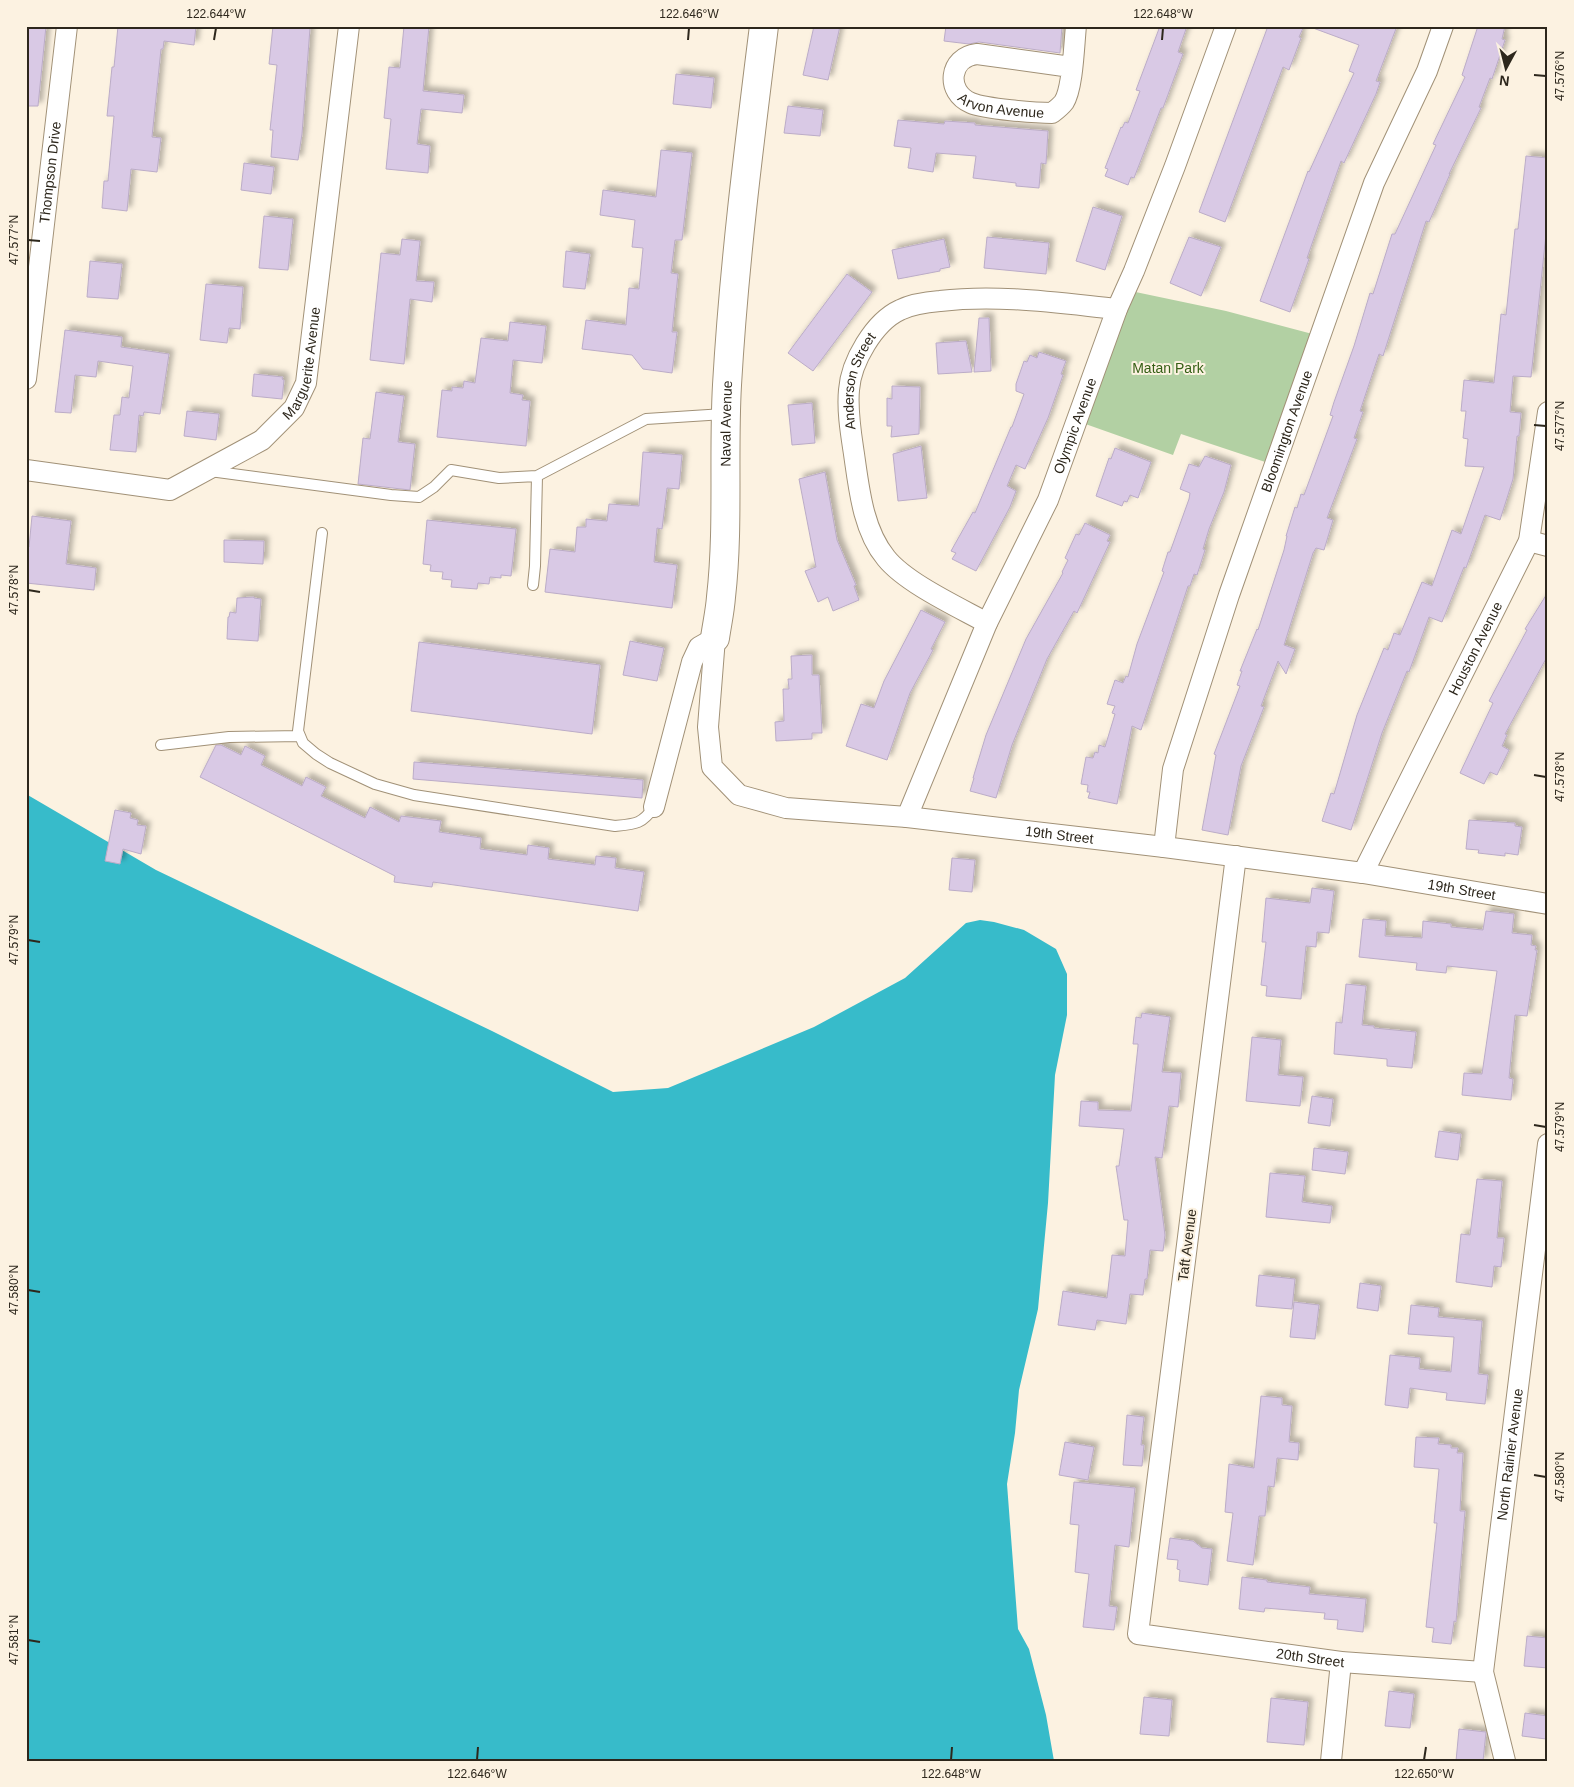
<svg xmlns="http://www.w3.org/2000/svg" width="1574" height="1787" font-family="Arial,sans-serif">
<defs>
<filter id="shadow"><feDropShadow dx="4.5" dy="-4.5" stdDeviation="2.5" flood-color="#0004"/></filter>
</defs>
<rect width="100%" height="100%" fill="#fcf2e1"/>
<path fill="#b2d0a3" d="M1126 290 1226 311 1320 336 1274 465 1181 434 1173 455 1077 421Z"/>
<path fill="#37bbca" d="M26 794 156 870 492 1031 613 1092 668 1088 814 1027 905 978 966 923 980 920 994 922 1024 930 1056 949 1067 974V1015L1055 1075 1048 1203 1038 1309 1019 1390 1015 1433 1007 1484 1018 1629 1029 1649 1046 1715 1054 1761H26Z"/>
<path fill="#d9c9e5" stroke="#bbacc7" filter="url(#shadow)" d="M26 26H46L38 106H26Z
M118 26H196L194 45 164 41 163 49H161L152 137 161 138 157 172 131 169 127 211 102 208 104 181H108L114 116H107L112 67H114Z
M273 26 310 28 302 134 298 160 271 157 273 130H270L277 65 269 64Z
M404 26H429L423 91 464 95 462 113 421 109 417 144 430 146 428 173 386 169 391 119 384 118 389 67 400 68Z
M814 26H840L828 80 803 75Z
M946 26H1062L1060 53 979 42 969 44 944 41Z
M1160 26H1187L1178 52 1183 54 1163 108H1161L1134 178 1131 177 1128 185 1105 176 1108 169 1105 168 1121 127 1122 128 1125 122 1128 123 1140 91 1136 90Z
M1268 26H1304L1299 37 1301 38 1289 70 1283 67 1225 222 1199 212Z
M1314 26H1397L1376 81 1380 82 1376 94 1344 163 1341 161 1307 258 1309 259 1290 312 1260 301 1308 171 1309 172 1354 73 1349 71 1359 45 1313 28Z
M1478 26H1505L1502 39 1505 40 1492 79 1490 78 1479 107 1481 108 1449 174H1450L1429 222 1426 221 1383 356 1379 354 1360 411 1363 412 1354 438 1357 439 1327 518 1333 520 1324 550 1316 548 1313 553 1284 645 1295 649 1286 674 1278 661 1261 706 1264 707 1241 766 1228 835 1202 830 1216 755 1214 754 1240 686 1237 685 1242 671H1240L1257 629 1258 630 1284 550 1287 536H1286L1295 507 1297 508 1301 494 1304 495 1333 416 1330 415 1334 402 1354 346 1370 293 1373 294 1392 234H1395L1436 145 1433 144 1465 77 1462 75Z
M676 74 714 78 711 108 673 104Z
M788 106 823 110 820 136 784 133Z
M898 120 944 124 945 121 975 123V125L1048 131 1046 164 1041 163 1039 188 1016 186V183L973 178 976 156 936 153 933 172 908 168 911 148 894 146Z
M661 150 692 153 682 240H675L671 273 678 274 672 332H677L672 373 643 369 632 355 582 349 586 320 626 325 629 288 639 289 643 248 632 247 635 220 600 215 603 190 656 197Z
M1526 156 1548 158V215L1531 377 1513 376 1510 412 1521 413 1519 436H1517L1513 479 1500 520 1485 515 1466 568 1464 567 1442 622 1429 617 1409 672 1407 671 1382 733 1351 830 1322 821 1331 793 1334 794 1357 715 1384 648 1388 650 1394 633 1400 635 1422 582 1432 586 1452 530 1461 534 1484 467 1465 466 1468 439 1463 438 1466 411H1461L1464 380 1494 383 1501 314 1506 315 1515 229H1518Z
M244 163 274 167 271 194 241 190Z
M1093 207 1122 216 1105 270 1076 261Z
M264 216 293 219 288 270 259 268Z
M987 237 1049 243 1046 274 984 268Z
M1189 237 1221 247 1201 296 1170 283Z
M402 239 420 241 416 281 434 282 432 302 410 299 404 364 370 360 381 253 400 255Z
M944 239 950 267 940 269V271L898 279 892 250Z
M566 251 590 254 585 289 563 287Z
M90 261 122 264 118 299 87 297Z
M847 274 872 292 813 371 788 353Z
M206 284 243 287 240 329 229 328 227 343 200 340Z
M979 318H989L991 371 974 372Z
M510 322 546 326 542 363 513 360 510 393 523 395 522 400 530 401 526 446 437 437 442 390 452 391V387L463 388 464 381 475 383 481 338 508 341Z
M65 330 122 337 121 347 169 354 160 414 144 412 143 416 139 415 136 452 110 450 114 415H120L122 397 129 398 133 366 98 361 96 377 75 375 71 413 55 412Z
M966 341 972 372 938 374 936 343Z
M1039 352 1066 361 1061 374 1063 375 1048 418 1025 469 1016 465 1007 486 1016 491 1010 507 976 571 952 559 956 553 951 551 973 512 975 513 1011 427H1012L1024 394 1016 391V384L1024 361 1027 362 1030 355 1037 358Z
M254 374 283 377 282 379 284 380 282 399 252 396Z
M892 386 920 387 919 434 891 437 892 426H887V398L892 399Z
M376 392 404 396 398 442 415 444 410 490 358 484 363 438 370 439Z
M812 403 815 443 792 445 788 405Z
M187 411 219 414 216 440 184 436Z
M921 446 927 498 898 501 893 454Z
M1115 448 1151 462 1138 498 1130 495 1127 502 1124 501 1122 506 1096 496 1109 458 1111 459Z
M643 452 682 455 679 489 667 488 662 529 657 528 654 562 677 565 672 608 545 592 550 549 575 552 577 527H586V519L607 521 609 504 639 506Z
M1205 456 1231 465 1224 492 1209 529 1203 549 1205 550 1197 575 1194 574 1190 586H1188L1141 730 1132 726 1117 804 1088 798 1090 792H1087L1088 785 1081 784 1086 757 1093 758 1095 752 1098 753 1099 745 1105 747 1115 714 1112 713 1115 706 1107 704 1115 680 1123 683 1126 676 1128 677 1137 644 1164 572 1162 571 1168 552H1170L1189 499 1190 493 1180 489 1189 464 1199 467Z
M825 472 837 540 856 585 854 586 859 600 833 611 828 597 818 602 805 571 816 567 799 479Z
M32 516 71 521 66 564 96 568 94 590 26 583V547H29Z
M427 520 516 529 511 576 501 575V578L490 577 489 584 478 583 477 589 451 587 452 580 442 579 443 572 430 571 431 565 423 564Z
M1085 523 1110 535 1107 541 1110 542 1077 613 1074 611 1047 659 1012 745 996 798 970 791 974 778H973L986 735 1026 639 1063 573 1062 572 1068 560 1065 558 1076 534 1079 535Z
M224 540 264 541 263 564 224 562Z
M1548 592V655L1505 734 1507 735 1502 746 1509 750 1497 775 1490 772 1484 784 1460 773 1493 703 1489 701 1527 630 1525 629Z
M254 597V598L261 599 258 641 227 639 228 617H229L230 612 236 613 237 598Z
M921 610 945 622 931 649 933 650 910 693 887 760 846 746 861 704 874 708 884 681Z
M630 641 664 648 657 681 623 675Z
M419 642 600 665 592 734 411 711Z
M812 655V675H819L822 733H812V739L776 741 775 722 784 721 783 689H789L788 679H792L791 656Z
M216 745H221L241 755 245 746 265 756 261 765 302 786 306 777 326 787 321 796 365 818 370 807 399 822 401 816 441 821 439 832 481 838 480 849 527 855 528 845 549 848 548 859 595 865 596 856 616 858 615 868 644 872 638 911 433 882 432 887 394 882 395 876 200 777Z
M414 762 643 780 642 798 413 779Z
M115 810 131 813 130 818 138 820 137 825 146 826 141 854 123 849 120 864 105 861Z
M1469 820 1515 823V826L1522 827 1518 855 1505 853V856L1478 853 1479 850 1466 849Z
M952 858 975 860 972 892 949 890Z
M1312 888 1334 891 1329 933 1317 932 1316 947 1306 946 1301 999 1266 996 1267 986 1261 985 1266 942H1262L1266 898 1310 903Z
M1486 911 1514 914 1512 933 1532 935 1531 945 1536 946 1535 950H1537L1527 1016 1515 1015 1509 1078 1513 1079 1511 1100 1462 1095 1464 1073 1482 1074 1497 971 1447 966 1446 973 1416 970 1417 963 1359 957 1363 919 1386 921 1385 936 1422 938 1423 921 1451 924V927L1483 930Z
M1346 984 1366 986 1362 1025 1374 1026V1028L1416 1032 1412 1068 1387 1066V1059L1334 1054 1336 1022 1342 1023Z
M1142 1013 1170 1017 1162 1072 1181 1073 1178 1107 1169 1106 1162 1158 1155 1157 1165 1235 1163 1251 1150 1250 1147 1279H1145L1143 1295 1130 1294 1126 1324 1097 1320 1095 1330 1058 1325 1063 1291 1107 1298 1112 1255 1125 1256 1128 1220H1124L1116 1166H1119L1124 1129 1079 1126 1081 1101 1098 1102V1110L1131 1111 1138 1046V1044H1133L1136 1017 1141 1018Z
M1252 1037 1281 1040 1278 1075 1303 1077 1300 1106 1246 1101Z
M1312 1096 1333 1099 1330 1126 1308 1123Z
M1439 1131 1461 1134 1458 1160 1435 1157Z
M1314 1148 1348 1152 1345 1174 1312 1170Z
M1270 1173 1305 1176 1302 1202 1332 1206 1330 1223 1266 1217Z
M1477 1179 1502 1181 1497 1238H1504L1501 1267 1494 1266 1492 1287 1456 1282 1461 1234 1470 1235Z
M1259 1275 1295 1279 1292 1309 1256 1306Z
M1360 1283 1381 1286 1378 1311 1357 1308Z
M1294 1302 1319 1305 1315 1339 1290 1337Z
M1411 1305 1439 1308 1438 1317 1482 1321 1478 1374 1488 1375 1485 1404 1446 1400 1447 1393 1410 1388 1408 1408 1385 1405 1390 1355 1420 1358 1419 1369 1451 1372 1454 1337 1408 1334Z
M1261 1396 1282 1398V1405L1292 1406 1289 1442 1299 1443 1298 1460 1277 1458 1274 1487 1268 1486 1265 1516H1259L1253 1565 1227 1561 1233 1513 1225 1512 1229 1464 1254 1468Z
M1127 1415 1144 1417 1141 1445H1144L1142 1466 1123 1465Z
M1416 1437 1439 1438 1438 1444 1451 1445V1448H1458L1457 1453H1463L1460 1511H1465L1456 1622 1454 1621 1451 1644 1432 1642 1434 1628 1426 1627 1437 1523H1434L1439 1469 1414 1467Z
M1065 1442 1094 1447 1088 1480 1059 1475Z
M1074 1482 1135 1488 1129 1547 1115 1545 1109 1606 1117 1607 1114 1630 1083 1627 1089 1574 1075 1572 1079 1525 1070 1524Z
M1170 1538 1193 1541 1202 1548 1212 1549 1208 1585 1179 1581 1180 1570 1177 1569 1178 1560 1167 1559Z
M1242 1577 1267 1580V1582L1310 1587 1309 1594 1366 1599 1363 1632 1337 1629 1338 1620 1324 1619 1325 1613 1265 1608 1264 1612 1239 1609Z
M1527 1636 1548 1638V1668L1524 1666Z
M1389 1691 1414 1694 1410 1728 1385 1726Z
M1144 1697 1172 1700 1169 1736 1140 1734Z
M1271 1698 1308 1702 1304 1745 1267 1742Z
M1525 1713 1548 1716 1546 1739 1522 1736Z
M1459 1729 1486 1732 1483 1761H1456Z"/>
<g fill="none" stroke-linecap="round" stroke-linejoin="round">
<defs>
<path id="lane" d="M210 471 391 495 419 497 434 487 451 470 499 478 537 476 646 419 724 414
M322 533 298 731 303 743 316 754 330 763 375 784 414 795 615 826C636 824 642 824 654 807
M533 585 535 566 537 476
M161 745 229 737 300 736"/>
<g id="street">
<path id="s1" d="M1071 67 977 54C949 57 945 92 971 103 985 109 1036 113 1052 113 1056 110 1061 106 1064 102 1073 88 1074 44 1076 26"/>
<path id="s2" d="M26 379 67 26"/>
<path id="s3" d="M26 470 170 490 262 440 294 408 306 383 349 26"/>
<path d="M1529 541 1548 546"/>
<path id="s4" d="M987 623C958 607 906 583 886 558 863 530 859 489 854 454 851 434 847 411 849 390 851 362 874 322 900 310 912 304 927 302 940 301 999 294 1058 303 1117 309"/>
<path id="s5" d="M715 638 708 727 712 767 739 795 786 808 907 817 1164 847 1363 873 1548 904"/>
<path d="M654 807 692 662 699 647 715 638"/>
<path id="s6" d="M907 817 987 623 1048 500 1117 309 1134 271 1175 166 1226 26"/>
<path id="s7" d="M1164 847 1173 769 1229 595 1374 183 1427 71 1443 26"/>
<path id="s8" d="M1236 856 1138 1634 1341 1662 1483 1672"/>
<path id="s9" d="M1363 873 1529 541 1548 412"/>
<path d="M1331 1761 1341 1662"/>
<path id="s10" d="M1505 1761 1483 1672 1548 1144"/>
</g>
<g id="secondary">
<path id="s11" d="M715 638C717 624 720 611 721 597 729 527 723 455 727 385 734 264 749 146 764 26"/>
</g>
</defs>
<use href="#lane" stroke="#a19177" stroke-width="12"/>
<use href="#street" stroke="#a19177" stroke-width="22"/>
<use href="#secondary" stroke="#a19177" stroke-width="30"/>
<use href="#lane" stroke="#fff" stroke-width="10"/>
<use href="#street" stroke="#fff" stroke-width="20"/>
<use href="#secondary" stroke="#fff" stroke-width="28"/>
</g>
<path fill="none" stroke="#2d271c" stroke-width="2" d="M214 40 216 28M688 40 689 28M1162 40 1163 28M1534 75 1546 76M28 240 40 241M1534 425 1546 426M28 590 40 592M1534 775 1546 777M28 940 40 942M1534 1125 1546 1127M28 1290 40 1292M1534 1475 1546 1477M28 1640 40 1642M477 1760 478 1747M951 1760 952 1747M1424 1760 1426 1747"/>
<g text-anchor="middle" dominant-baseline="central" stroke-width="4" stroke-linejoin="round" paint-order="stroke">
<g font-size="14" fill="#2d271c" stroke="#fcf2e1">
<text stroke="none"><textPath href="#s1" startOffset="194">Arvon Avenue</textPath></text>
<text stroke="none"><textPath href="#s2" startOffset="208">Thompson Drive</textPath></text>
<text stroke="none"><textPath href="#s3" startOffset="341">Marguerite Avenue</textPath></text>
<text stroke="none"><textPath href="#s4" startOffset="306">Anderson Street</textPath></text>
<text stroke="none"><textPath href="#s11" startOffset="215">Naval Avenue</textPath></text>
<text stroke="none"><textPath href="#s6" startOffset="426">Olympic Avenue</textPath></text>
<text stroke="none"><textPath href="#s7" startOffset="435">Bloomington Avenue</textPath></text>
<text stroke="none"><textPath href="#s9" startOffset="251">Houston Avenue</textPath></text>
<text stroke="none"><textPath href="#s5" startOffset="492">19th Street</textPath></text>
<text stroke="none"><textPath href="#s5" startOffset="898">19th Street</textPath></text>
<text transform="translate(1187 1245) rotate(-83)">Taft Avenue</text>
<text stroke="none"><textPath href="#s10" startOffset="311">North Rainier Avenue</textPath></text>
<text stroke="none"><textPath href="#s8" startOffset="958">20th Street</textPath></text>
</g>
<g font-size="14" fill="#355f15" stroke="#fcf2e1">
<text x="1168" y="368">Matan Park</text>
</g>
</g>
<rect width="1574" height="1787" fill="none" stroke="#fcf2e1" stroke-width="55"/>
<g transform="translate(1506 68) rotate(187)" stroke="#fcf2e1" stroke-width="4" paint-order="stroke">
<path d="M0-4L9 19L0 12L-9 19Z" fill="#2d271c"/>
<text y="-8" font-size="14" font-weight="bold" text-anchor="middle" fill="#2d271c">N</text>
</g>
<rect x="28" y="28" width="1518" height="1732" fill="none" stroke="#2d271c" stroke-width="2"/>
<g font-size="12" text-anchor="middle" fill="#2d271c">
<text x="216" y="18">122.644°W</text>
<text x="689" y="18">122.646°W</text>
<text x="1163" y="18">122.648°W</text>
<text transform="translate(1560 76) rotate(-90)" y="4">47.576°N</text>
<text transform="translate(14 240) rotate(-90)" y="4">47.577°N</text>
<text transform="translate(1560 426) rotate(-90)" y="4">47.577°N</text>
<text transform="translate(14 590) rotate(-90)" y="4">47.578°N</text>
<text transform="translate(1560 777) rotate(-90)" y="4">47.578°N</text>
<text transform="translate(14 940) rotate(-90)" y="4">47.579°N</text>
<text transform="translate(1560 1127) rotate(-90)" y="4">47.579°N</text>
<text transform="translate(14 1290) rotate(-90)" y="4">47.580°N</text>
<text transform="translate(1560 1477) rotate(-90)" y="4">47.580°N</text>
<text transform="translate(14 1640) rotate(-90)" y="4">47.581°N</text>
<text x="477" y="1778">122.646°W</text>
<text x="951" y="1778">122.648°W</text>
<text x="1424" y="1778">122.650°W</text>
</g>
</svg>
